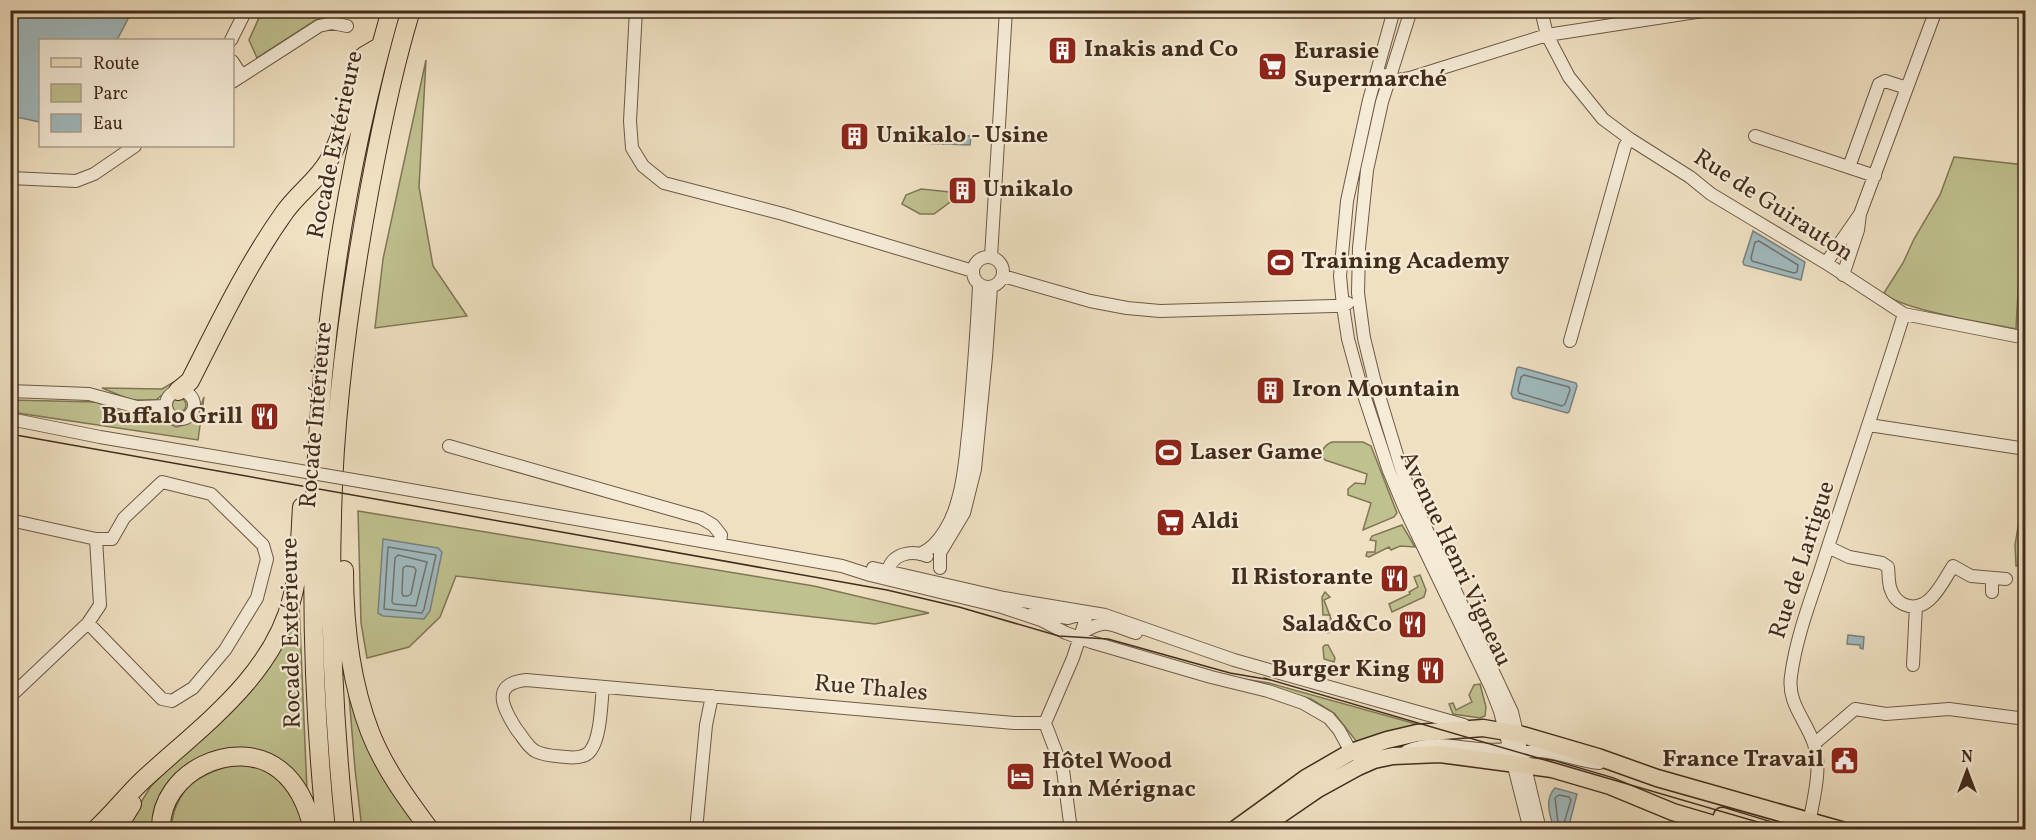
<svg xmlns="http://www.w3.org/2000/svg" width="2036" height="840" font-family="Vollkorn,serif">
<rect width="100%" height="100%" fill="#efe0c2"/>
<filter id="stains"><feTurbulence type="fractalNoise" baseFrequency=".00333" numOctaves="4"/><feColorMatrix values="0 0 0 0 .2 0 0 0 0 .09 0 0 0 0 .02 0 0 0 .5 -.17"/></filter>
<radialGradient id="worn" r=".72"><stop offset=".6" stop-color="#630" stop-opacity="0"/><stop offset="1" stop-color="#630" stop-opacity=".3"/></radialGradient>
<path fill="#bfc18f" stroke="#807656" stroke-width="1.5" d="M262 11V10L330 11 257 58 249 40Z
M426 60 419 187 433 266 467 316 375 328 383 259Z
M1954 157 2025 165 2016 329C1989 323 1900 310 1884 293L1903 263 1914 239 1940 195Z
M921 189 950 192V202L934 214H920L902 204 906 195Z
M186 375 156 400H131L102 388 162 389Z
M204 397 198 440 11 412V400L96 402 128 414 157 415 166 422 176 427 188 424 196 418Z
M172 405a7 7 0 1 1 14 0a7 7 0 1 1-14 0Z
M1332 442H1363L1371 446 1397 513 1394 517 1363 530 1371 503 1348 495V489L1355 483 1365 484 1367 474 1325 460C1319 453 1324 445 1332 442Z
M2022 503 2025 504V566H2016L2015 545Z
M358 511 814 586 929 613 875 624 456 576 440 617 409 647 367 658 361 623Z
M1402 525 1415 547 1400 546 1391 550 1389 547 1369 557 1366 556 1367 552H1375L1376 541 1370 540 1372 536Z
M1420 575 1426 590 1424 597 1392 612 1389 604 1410 594 1409 592 1418 587 1414 577Z
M1325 592 1330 597 1324 600 1334 627 1343 624 1328 633 1323 630 1331 627 1330 615H1323L1322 597Z
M299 602 307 791 289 769 200 758 156 829 124 830 151 786 188 749Z
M1325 645H1328L1335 658 1334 662 1324 659 1323 647Z
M1238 678 1269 683 1427 727 1357 742 1334 713 1311 699Z
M348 683 423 829H362L355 769Z
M1480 684 1486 707 1485 716 1480 718 1453 714 1449 704 1453 703 1456 710 1472 702 1469 695 1474 685Z
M235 764C243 765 252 765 259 767 287 778 298 804 307 830H171C174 788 199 774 235 764Z"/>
<path fill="#a0babf" stroke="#7a817e" stroke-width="1.5" d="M10 11 11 10 132 11 117 40H40V122L11 116Z
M917 134 971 136 970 145 916 143Z
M1753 231 1805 262 1801 280 1744 265 1743 262Z
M1519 367 1576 383 1577 386 1569 412 1567 413 1513 398 1511 394 1517 368Z
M383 539 438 548 442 552 430 611 424 619 383 616 378 613Z
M1848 635 1864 637 1863 649 1860 648V645L1847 644Z
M1555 788 1577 794 1568 829H1554C1550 816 1544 799 1555 788Z"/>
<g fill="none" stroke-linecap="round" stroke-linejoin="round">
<path stroke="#71736e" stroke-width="1.5" d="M1759 241 1798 265 1797 272 1794 273 1752 261 1751 258 1755 242Z
M1524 375 1569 387 1570 390 1565 404 1562 406 1519 393 1518 390 1521 377Z
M388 547 436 555 424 609 422 613 384 609Z
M398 555 427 562 416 606 394 604 392 602 395 558Z
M406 566 414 567 416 570 411 594 408 596H403L402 593 403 568Z
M1559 795 1569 797 1571 800 1564 823 1561 825 1558 823 1555 798Z"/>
<defs>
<path id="minor" d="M636 10 630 121 632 148 643 166 664 183 783 214 973 271
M1394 10 1369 100 1347 201 1340 276 1343 306 1348 339 1360 383 1389 471 1405 509 1491 688 1500 711 1530 830
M1411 10 1382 102 1367 170 1359 248 1358 293 1364 338 1374 379 1401 468 1415 505 1512 712 1540 830
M1541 10 1547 35 1569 77 1603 119 1630 139 1690 177 1711 194 1826 263 1904 314 2026 338
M231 40 246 10
M232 61 242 76
M1384 75 1398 80 1410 78 1547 35 1709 10
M232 82 319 26 332 23 347 26
M1755 136 1875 176
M1849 167 1879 84 1885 81 1907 88
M10 178 76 181 94 174 135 146
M1860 214 1936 10
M973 272a15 15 0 1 1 30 0a15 15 0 1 1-30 0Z
M991 257 1006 10
M1826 263 1860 214 1858 230 1843 275
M1003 276 1090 301 1127 308 1160 311 1334 306H1343L1348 303
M1570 341 1625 146 1630 139
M10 391 89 394 137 407 166 406
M166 405a14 14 0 1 1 28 0a14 14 0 1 1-28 0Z
M10 419 100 437 283 468
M1869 425 2026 449
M449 446 701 518 713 525 721 535 720 543
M371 483 842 566 870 575 1002 607 1041 620 1066 633 1091 642 1211 677 1268 691 1303 703 1329 718 1339 730 1351 752 1356 755
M10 520 96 539H112L124 518 162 482 211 494 263 545 267 559 257 598 225 650 193 688 172 701 162 699 88 623
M1828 547 1849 557 1882 563 1888 567C1889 575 1888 583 1891 590 1893 596 1897 601 1903 604 1928 616 1942 583 1953 566L1971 576 2006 579
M920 554C940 546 953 519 958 499 965 476 966 450 969 426 973 379 977 332 979 285
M873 568 1004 598 1105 615 1234 660 1464 725
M940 568V553L964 513 975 469 986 357 991 287
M888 570C893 553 912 550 927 556
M1992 592V578
M1034 612 1068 618 1085 613
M1082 633C1107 617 1110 625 1136 633
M1913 665 1916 606
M603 687C601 704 601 736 591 750 586 758 575 758 566 757 556 756 544 756 535 751 527 746 523 737 517 730 504 710 489 684 526 680L1014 723H1045L1073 658 1088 612
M10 694H13L88 623 100 605 96 539
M1045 723 1063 770 1071 830
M1814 744 1855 709 1886 714 1949 709 2026 719
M1407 751C1417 747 1427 745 1439 745 1458 745 1499 755 1513 746
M1518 756C1538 742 1576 762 1599 763
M696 830 706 725 712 696
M1808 830C1812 803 1823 770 1814 744 1806 720 1787 703 1791 676 1797 632 1813 595 1826 553 1852 473 1879 394 1904 314"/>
<path id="major" d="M1722 816 1768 830
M1234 830 1306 778 1351 752 1387 740 1417 733 1483 728 1519 734 1598 757 1657 778 1841 830
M1258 830 1318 789 1358 767 1374 760 1393 756 1440 754 1552 769 1610 786 1673 812 1734 830"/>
<path id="highway" d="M178 391 190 381C219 324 247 265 284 213 297 194 318 180 329 160 347 128 352 91 364 56L381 46
M344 570C344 625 350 680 370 732 384 768 407 799 430 830
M95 830C112 815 126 796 143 780 199 728 273 677 292 598 300 569 300 537 302 507
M116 830 132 804
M161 830C159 772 236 735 280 770 299 785 308 807 313 830
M326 830C298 555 315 276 391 10
M345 830C334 725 329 621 332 517 334 407 350 295 370 187 381 128 393 68 411 10"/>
</defs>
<use href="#minor" stroke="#6d5946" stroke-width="14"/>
<use href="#major" stroke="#422c1c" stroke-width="19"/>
<use href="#highway" stroke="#422c1c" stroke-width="20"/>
<use href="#minor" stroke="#f5ebd7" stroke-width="12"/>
<use href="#major" stroke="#efe0c2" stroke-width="16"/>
<use href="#highway" stroke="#efe0c2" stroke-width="18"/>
<path stroke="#422c1c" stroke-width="1.5" d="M10 434 887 590 959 607 1059 636 1108 639 1230 673 1271 680
M1264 678 1785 830"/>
<defs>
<path id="minor-bridge" d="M283 468 371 483"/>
</defs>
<use href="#minor-bridge" stroke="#6d5946" stroke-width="14" stroke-linecap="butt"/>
<use href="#minor-bridge" stroke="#f5ebd7" stroke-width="12"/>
</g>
<defs>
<symbol id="building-square" viewBox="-11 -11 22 22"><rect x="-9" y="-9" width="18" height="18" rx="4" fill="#8f2418" stroke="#f5ebd7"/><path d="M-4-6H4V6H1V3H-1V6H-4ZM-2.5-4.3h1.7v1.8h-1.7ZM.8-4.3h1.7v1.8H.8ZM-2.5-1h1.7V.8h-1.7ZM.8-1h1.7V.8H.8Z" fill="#fff"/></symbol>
<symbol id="supermarket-square" viewBox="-11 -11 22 22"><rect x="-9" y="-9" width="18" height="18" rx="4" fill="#8f2418" stroke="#f5ebd7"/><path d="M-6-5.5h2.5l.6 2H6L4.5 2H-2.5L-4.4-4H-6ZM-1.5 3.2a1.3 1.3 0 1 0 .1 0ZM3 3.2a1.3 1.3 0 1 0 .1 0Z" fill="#fff"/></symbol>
<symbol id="stadium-square" viewBox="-11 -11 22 22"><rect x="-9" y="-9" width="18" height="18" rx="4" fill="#8f2418" stroke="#f5ebd7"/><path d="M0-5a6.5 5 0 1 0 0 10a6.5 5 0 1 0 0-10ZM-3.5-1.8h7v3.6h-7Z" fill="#fff"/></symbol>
<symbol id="restaurant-square" viewBox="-11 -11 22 22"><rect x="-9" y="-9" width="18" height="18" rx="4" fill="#8f2418" stroke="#f5ebd7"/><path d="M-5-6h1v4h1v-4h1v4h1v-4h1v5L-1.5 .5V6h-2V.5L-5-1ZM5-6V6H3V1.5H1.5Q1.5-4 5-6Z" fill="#fff"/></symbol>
<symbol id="civic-square" viewBox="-11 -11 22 22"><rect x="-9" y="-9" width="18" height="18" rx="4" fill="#8f2418" stroke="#f5ebd7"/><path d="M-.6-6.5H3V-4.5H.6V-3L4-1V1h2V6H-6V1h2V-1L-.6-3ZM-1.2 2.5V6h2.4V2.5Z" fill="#fff"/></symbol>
<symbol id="hotel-square" viewBox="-11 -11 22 22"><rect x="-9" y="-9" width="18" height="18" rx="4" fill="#8f2418" stroke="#f5ebd7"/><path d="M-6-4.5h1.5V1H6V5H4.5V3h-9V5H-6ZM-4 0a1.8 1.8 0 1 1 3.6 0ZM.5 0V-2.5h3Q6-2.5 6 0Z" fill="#fff"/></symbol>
</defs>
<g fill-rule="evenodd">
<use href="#building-square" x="1046" y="34" width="33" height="33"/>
<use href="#supermarket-square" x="1256" y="50" width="33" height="33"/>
<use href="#building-square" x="838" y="120" width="33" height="33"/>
<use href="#building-square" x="946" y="174" width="33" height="33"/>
<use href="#stadium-square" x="1264" y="246" width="33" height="33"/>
<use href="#building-square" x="1254" y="374" width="33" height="33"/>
<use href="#restaurant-square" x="248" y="400" width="33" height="33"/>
<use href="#stadium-square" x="1152" y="436" width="33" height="33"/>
<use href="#supermarket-square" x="1154" y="506" width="33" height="33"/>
<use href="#restaurant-square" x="1378" y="562" width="33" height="33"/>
<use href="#restaurant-square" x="1396" y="608" width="33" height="33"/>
<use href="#restaurant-square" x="1414" y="654" width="33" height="33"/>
<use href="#civic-square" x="1828" y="744" width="33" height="33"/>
<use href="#hotel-square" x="1004" y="760" width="33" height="33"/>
</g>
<g text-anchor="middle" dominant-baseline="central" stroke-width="4.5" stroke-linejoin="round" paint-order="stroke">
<g font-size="24" font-weight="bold" fill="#422c1c" stroke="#f5ebd7" text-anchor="start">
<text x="1084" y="50">Inakis and Co</text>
<text x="1294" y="52">Eurasie<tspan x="1294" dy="28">Supermarché</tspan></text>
<text x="876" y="136">Unikalo - Usine</text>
<text x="983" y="190">Unikalo</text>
<text x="1301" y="262">Training Academy</text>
<text x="1292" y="390">Iron Mountain</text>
<text x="243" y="417" text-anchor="end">Buffalo Grill</text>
<text x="1190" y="453">Laser Game</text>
<text x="1191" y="522">Aldi</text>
<text x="1373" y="578" text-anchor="end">Il Ristorante</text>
<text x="1392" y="625" text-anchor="end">Salad&amp;Co</text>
<text x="1410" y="670" text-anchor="end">Burger King</text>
<text x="1824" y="760" text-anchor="end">France Travail</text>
<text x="1042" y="762">Hôtel Wood<tspan x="1042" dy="28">Inn Mérignac</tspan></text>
</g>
<g font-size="24" fill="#422c1c" stroke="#f5ebd7">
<text transform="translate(336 145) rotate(-78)">Rocade Extérieure</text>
<text transform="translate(1773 206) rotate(33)">Rue de Guirauton</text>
<text transform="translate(317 415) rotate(-85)">Rocade Intérieure</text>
<text transform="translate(1455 559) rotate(65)">Avenue Henri Vigneau</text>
<text transform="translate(1803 560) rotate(-72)">Rue de Lartigue</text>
<text transform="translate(292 633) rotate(-91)">Rocade Extérieure</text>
<text transform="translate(871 689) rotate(5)">Rue Thales</text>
</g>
</g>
<rect width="2036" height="840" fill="none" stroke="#efe0c2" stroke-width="36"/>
<rect x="12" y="12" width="2012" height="816" fill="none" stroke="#422c1c" stroke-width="3"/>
<rect x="18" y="18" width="2000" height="804" fill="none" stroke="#422c1c" stroke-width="1.5"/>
<rect x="39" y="39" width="195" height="108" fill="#f5ebd7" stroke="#ad9f8c" stroke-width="1.5"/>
<rect x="51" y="58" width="30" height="9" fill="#efe0c2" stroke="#ad9f8c" stroke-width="1.5"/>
<text x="93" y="69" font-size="18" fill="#422c1c">Route</text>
<rect x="51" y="84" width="30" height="18" fill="#bfc18f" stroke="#ad9f8c" stroke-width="1.5"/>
<text x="93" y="99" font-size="18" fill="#422c1c">Parc</text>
<rect x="51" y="114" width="30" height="18" fill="#a0babf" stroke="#ad9f8c" stroke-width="1.5"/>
<text x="93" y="129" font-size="18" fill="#422c1c">Eau</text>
<g transform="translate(1967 771)" stroke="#f5ebd7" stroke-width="4.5" paint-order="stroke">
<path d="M0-4.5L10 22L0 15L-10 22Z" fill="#422c1c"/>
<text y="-9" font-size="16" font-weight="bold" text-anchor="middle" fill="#422c1c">N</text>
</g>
<rect width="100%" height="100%" filter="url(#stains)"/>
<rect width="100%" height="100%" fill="url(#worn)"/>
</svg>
